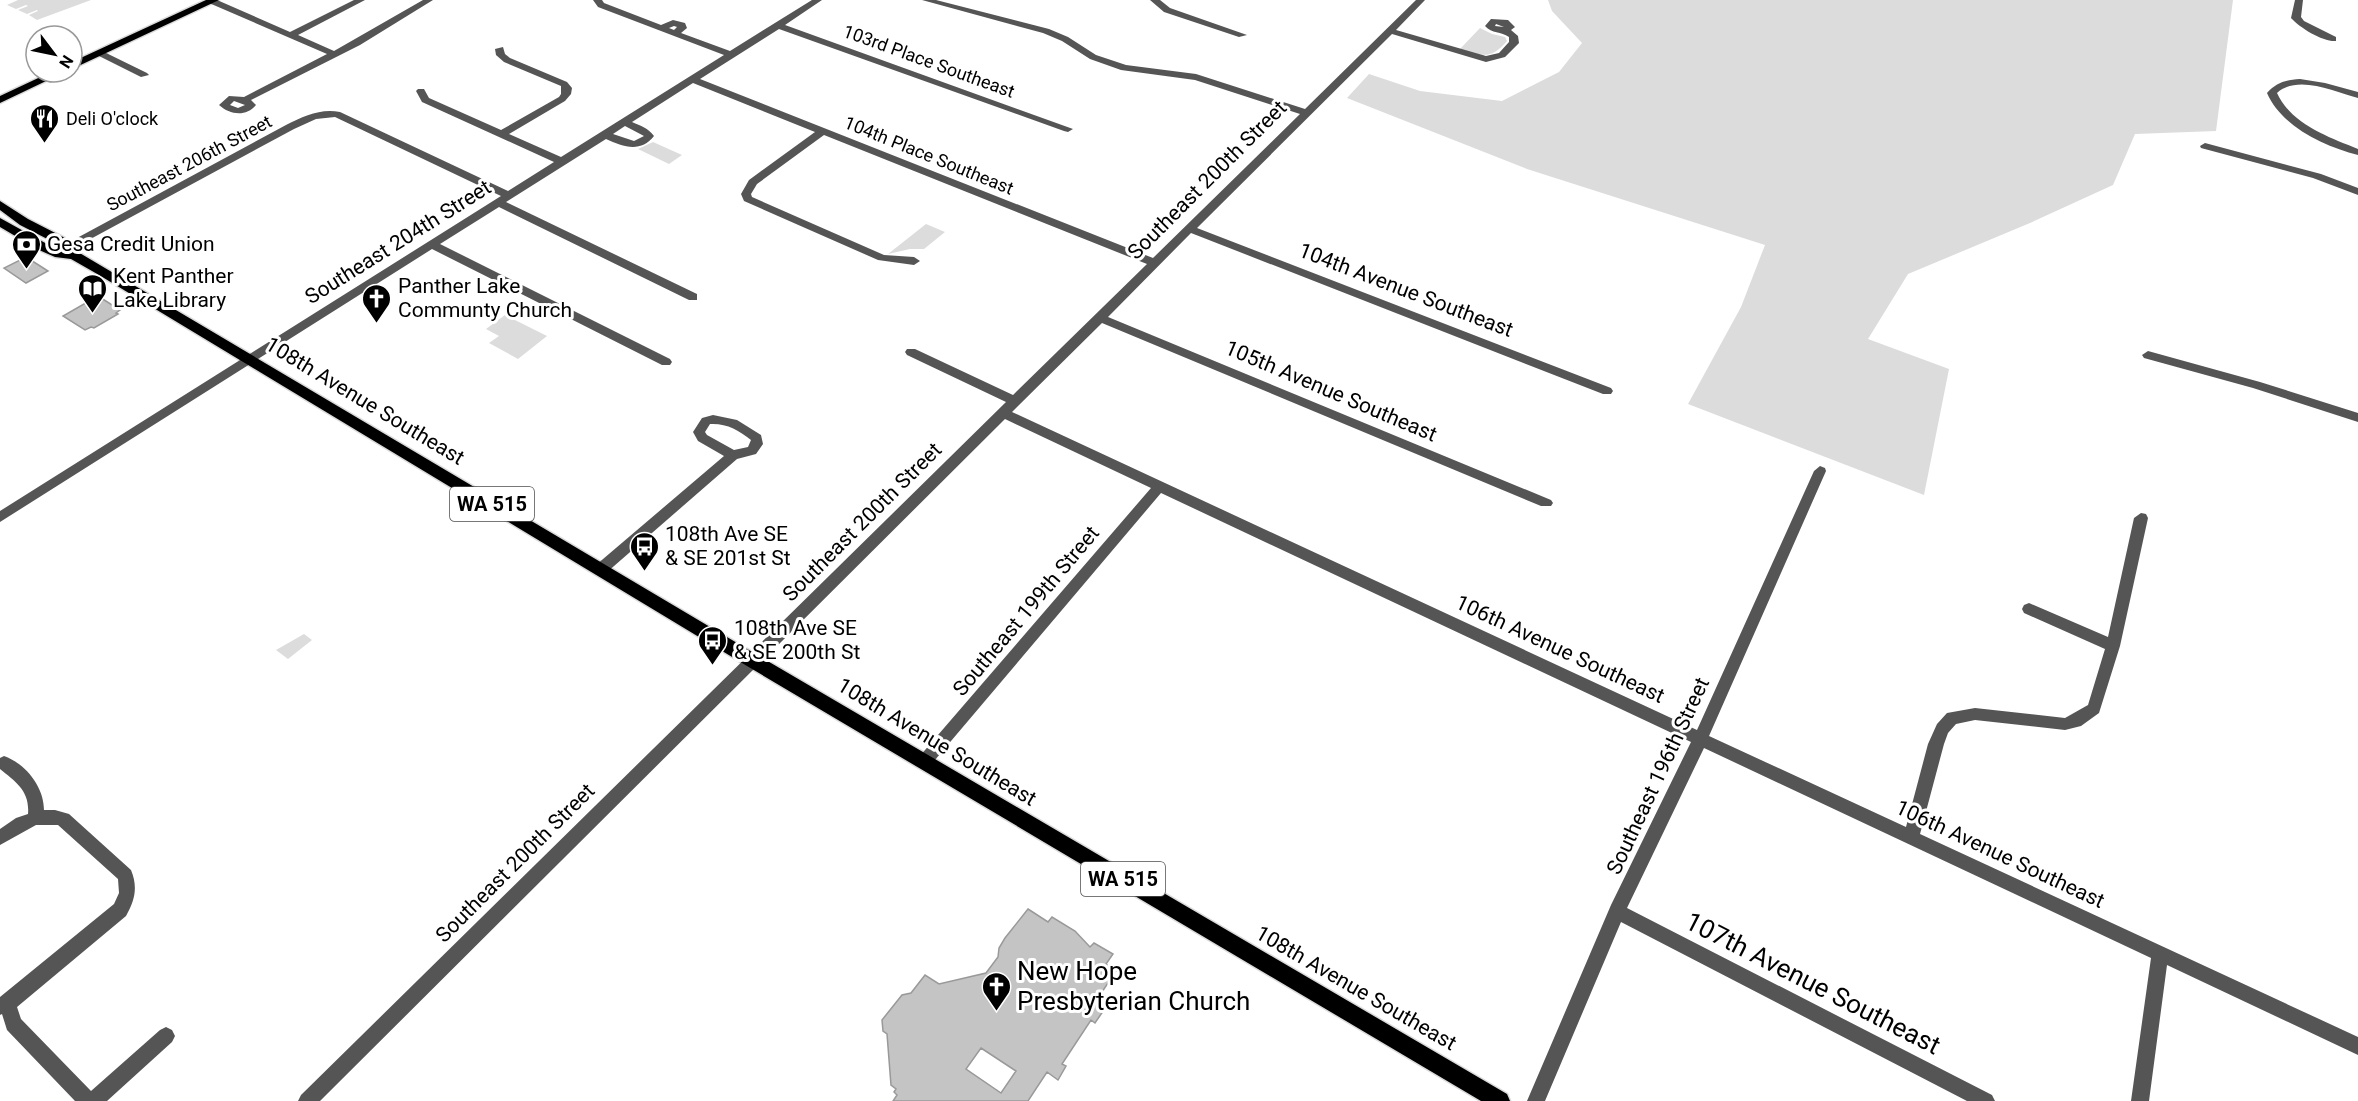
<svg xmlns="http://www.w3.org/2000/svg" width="2358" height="1101" font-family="Roboto,sans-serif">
<rect width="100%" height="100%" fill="#fff"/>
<path fill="#dcdcdc" d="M18 0H91L37 20 29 15 38 11 37 10 27 14 18 10 28 6 26 5 16 9 7 5Z
M1548 0H2233L2216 131 2135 134 2113 185 2030 223 1908 274 1868 339 1949 369 1924 495 1688 404 1741 307 1765 245 1527 169 1347 98 1369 74 1420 91 1502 101 1559 72 1582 43 1552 11Z
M1480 28 1492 34 1505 37 1507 41C1491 60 1482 56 1460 49Z
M653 142 682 155 669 164 638 149Z
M926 224 945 232 924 249H910L888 254Z
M505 315 547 336 518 359 489 343 499 336 486 329Z
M304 634 312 640 288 659 276 650Z"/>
<path fill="#c4c4c4" stroke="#999" stroke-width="1.5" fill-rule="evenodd" d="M26 257 48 271 26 283 4 268Z
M98 296 120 310 116 313 118 314 94 328 91 327 85 330 63 316Z
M1028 909 1048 922 1052 917 1075 931 1090 947 1094 943 1113 954 1106 964 1116 971 1098 998 1108 1004 1095 1023 1091 1020 1062 1064 1066 1066 1058 1080 1047 1072 1028 1101H893L897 1095 894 1092 896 1089 891 1085 887 1034 883 1031 882 1020 902 995 911 993 925 975 939 984 986 973 998 957 999 948 1005 938ZM981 1048 1016 1071 1001 1093 966 1069Z"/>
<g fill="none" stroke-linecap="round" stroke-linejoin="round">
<defs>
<path id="major" d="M206 0H219L72 69V62Z
M51 72H65L0 103V96Z
M0 201 28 219 67 239 78 252 759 656 1507 1094 1510 1101H1481L747 666 99 275 71 259 55 257 39 250 0 227V218L47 244 64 250 59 245 20 225 0 210Z"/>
</defs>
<use href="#major" stroke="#dbdbdb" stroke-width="3"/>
<path fill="#555" fill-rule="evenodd" d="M208 0H217L290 32 354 0H365L298 35 334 51 423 0H433L360 45 251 100 256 105C246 117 230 115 219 105L229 96 244 97 327 54 209 3ZM234 101 245 105 238 108 230 105Z
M593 0H602L604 3 661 25 673 20 685 23 687 28 681 33 730 51 812 0H822L785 25 1073 129 1068 132 1064 131 779 29 700 79 1153 258 1300 114 1195 80 1121 70 1090 59 1062 41 1043 33 922 0H936L1049 29 1068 37 1096 55 1126 65 1196 74 1305 109 1416 0H1425L1396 30 1486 56 1499 53 1509 42V37C1501 31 1492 34 1485 26L1491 19 1508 20 1515 27 1511 30 1518 36 1519 43 1505 57 1486 62 1392 34 1197 228 1611 388 1613 391 1611 394H1603L1191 233 1108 317 1551 500 1553 503 1551 506H1541L1102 323 1012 412 1697 730 1814 471 1820 466 1825 468 1826 471 1709 736 1906 827 1928 744 1937 724 1947 713 1975 708 2065 718 2088 705 2105 649 2024 613 2022 609 2024 605 2029 603 2108 637 2134 518 2141 513 2146 514 2148 518 2120 646 2099 713 2081 726 2065 730 1975 720 1956 724 1948 733 1944 744 1920 834 2358 1037V1055L2167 965 2149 1101H2131L2151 958 1704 748 1627 908 1992 1095 1995 1101H1967L1621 922 1545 1101H1527L1611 905 1691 742 1161 493 929 767 924 769 919 767 916 762 919 757 1151 488 1005 419 320 1101H298L301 1095 1006 402 907 355 905 352 907 349H915L1013 395 1147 264 824 135 757 184 751 194 752 197 884 255 914 257 920 261 914 265 878 260 744 201 741 194 749 180 815 132 693 83 632 122C641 126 648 128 654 136 641 153 623 147 606 139L506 202 697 294V300H689L499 207 440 244 670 359 672 362 670 365H662L432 249 0 522V511L501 196 335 117 316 119 294 129 72 249H64V245L286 125C304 116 321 108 340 112L508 191 554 162 422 102 416 91 418 89H424L429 98 501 130 559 97 561 94V86L504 62 496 55 495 49 503 47 505 54 510 58 567 82 572 88 571 94 565 101 509 134 561 157 724 55 598 7ZM1496 24 1504 27 1495 26ZM674 26 677 27 674 30 669 28ZM625 126 644 136 634 141 613 134Z
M1150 0H1160L1170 8 1247 35 1239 37 1164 12Z
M2295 0H2303L2301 17 2304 21 2336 37V41C2323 42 2300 28 2291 18Z
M100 50 147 73 149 75 141 77 97 55 95 53Z
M2300 79 2325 83 2358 92V98C2335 92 2298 74 2277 93 2291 124 2328 137 2358 149V155C2324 146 2282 127 2267 93 2277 82 2286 80 2300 79Z
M2205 143 2321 174 2358 188V195L2313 178 2201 148 2200 146Z
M2148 351 2260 382 2358 413V422L2253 388 2144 358 2142 355Z
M713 415 737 420 761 435 763 444 756 454 737 459 606 573H596L594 569 596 565 724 456 698 441 693 432 702 418ZM710 424C726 423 739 430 751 440L748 447 734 450 707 435 705 432Z
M4 756C26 764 44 787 44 810H55L69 814 131 870C138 887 135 900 126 916L17 1007 21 1019 91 1091 160 1030 166 1027 172 1030 175 1036 172 1042 107 1101H75L7 1030 2 1014 0 1015V997L114 904 119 893 118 879 58 825H36L0 845V829L16 818 28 814C30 791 16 782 0 769V758Z"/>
<use href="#major" fill="#000" fill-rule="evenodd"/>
</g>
<defs>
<symbol id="restaurant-pin" viewBox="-11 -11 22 30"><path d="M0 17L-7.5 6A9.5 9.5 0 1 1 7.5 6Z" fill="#000" stroke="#fff"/><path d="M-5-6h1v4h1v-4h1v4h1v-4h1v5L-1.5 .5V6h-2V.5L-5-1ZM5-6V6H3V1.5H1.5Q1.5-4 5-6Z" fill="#fff"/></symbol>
<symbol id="bank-pin" viewBox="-11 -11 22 30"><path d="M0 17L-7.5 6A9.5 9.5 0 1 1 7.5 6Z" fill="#000" stroke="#fff"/><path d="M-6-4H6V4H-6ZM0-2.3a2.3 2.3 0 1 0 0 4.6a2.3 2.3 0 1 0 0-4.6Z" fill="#fff"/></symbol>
<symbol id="library-pin" viewBox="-11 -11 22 30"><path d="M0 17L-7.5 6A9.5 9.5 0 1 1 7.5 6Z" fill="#000" stroke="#fff"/><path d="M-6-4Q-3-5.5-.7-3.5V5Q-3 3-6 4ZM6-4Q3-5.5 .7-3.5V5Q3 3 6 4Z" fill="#fff"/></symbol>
<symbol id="church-pin" viewBox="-11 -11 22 30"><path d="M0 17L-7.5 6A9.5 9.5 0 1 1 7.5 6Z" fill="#000" stroke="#fff"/><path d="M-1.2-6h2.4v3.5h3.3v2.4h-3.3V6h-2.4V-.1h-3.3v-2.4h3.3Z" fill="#fff"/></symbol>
<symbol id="bus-pin" viewBox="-11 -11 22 30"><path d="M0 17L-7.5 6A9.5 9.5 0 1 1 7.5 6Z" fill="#000" stroke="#fff"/><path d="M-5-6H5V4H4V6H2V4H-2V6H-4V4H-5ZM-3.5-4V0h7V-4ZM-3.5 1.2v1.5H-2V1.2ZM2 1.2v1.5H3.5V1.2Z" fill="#fff"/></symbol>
</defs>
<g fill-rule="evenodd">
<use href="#restaurant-pin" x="28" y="102" width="33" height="45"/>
<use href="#bank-pin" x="10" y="228" width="33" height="45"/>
<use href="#library-pin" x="76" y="272" width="33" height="45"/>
<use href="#church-pin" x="360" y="282" width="33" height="45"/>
<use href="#bus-pin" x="628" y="530" width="33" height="45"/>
<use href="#bus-pin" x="696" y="624" width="33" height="45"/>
<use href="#church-pin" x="980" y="970" width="33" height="45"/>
</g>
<g text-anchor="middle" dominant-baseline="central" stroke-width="6" stroke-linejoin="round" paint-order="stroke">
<g font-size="18" fill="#000" stroke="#fff">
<text transform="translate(929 61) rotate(20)">103rd Place Southeast</text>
<text transform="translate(929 155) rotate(22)">104th Place Southeast</text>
<text transform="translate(189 163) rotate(-28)">Southeast 206th Street</text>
</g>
<g font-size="18" fill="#000" stroke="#fff" text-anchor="start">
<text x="66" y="118">Deli O'clock</text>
</g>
<g fill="#fff" stroke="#4c4c4c" stroke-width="1.5">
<rect x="450" y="487" width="84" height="34" rx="4.5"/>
<rect x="1081" y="862" width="84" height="34" rx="4.5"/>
</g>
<g font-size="20" font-weight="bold" fill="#000">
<text x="492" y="504">WA 515</text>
<text x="1123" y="879">WA 515</text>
</g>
<g font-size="21" fill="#000" stroke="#fff">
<text transform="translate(1207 180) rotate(-45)">Southeast 200th Street</text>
<text transform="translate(398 242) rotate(-32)">Southeast 204th Street</text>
<text transform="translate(1406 290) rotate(21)">104th Avenue Southeast</text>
<text transform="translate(1331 391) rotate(23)">105th Avenue Southeast</text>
<text transform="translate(365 401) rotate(31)">108th Avenue Southeast</text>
<text transform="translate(862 522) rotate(-45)">Southeast 200th Street</text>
<text transform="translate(1026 611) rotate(-50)">Southeast 199th Street</text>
<text transform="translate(1560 649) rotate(25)">106th Avenue Southeast</text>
<text transform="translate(937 742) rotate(31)">108th Avenue Southeast</text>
<text transform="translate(1658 776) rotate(-65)">Southeast 196th Street</text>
<text transform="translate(2000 854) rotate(25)">106th Avenue Southeast</text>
<text transform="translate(515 863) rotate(-45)">Southeast 200th Street</text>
<text transform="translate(1356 988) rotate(30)">108th Avenue Southeast</text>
</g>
<g font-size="21" fill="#000" stroke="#fff" text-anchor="start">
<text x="47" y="244">Gesa Credit Union</text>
<text x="113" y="276">Kent Panther<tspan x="113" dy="24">Lake Library</tspan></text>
<text x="398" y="286">Panther Lake<tspan x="398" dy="24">Communty Church</tspan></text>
<text x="665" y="534">108th Ave SE<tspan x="665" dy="24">&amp; SE 201st St</tspan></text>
<text x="734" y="628">108th Ave SE<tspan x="734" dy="24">&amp; SE 200th St</tspan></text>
</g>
<g font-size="26" fill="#000" stroke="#fff" text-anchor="start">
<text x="1017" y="971">New Hope<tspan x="1017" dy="30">Presbyterian Church</tspan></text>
</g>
<g font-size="26" fill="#000" stroke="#fff">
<text transform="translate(1813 983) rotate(27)">107th Avenue Southeast</text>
</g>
</g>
<g transform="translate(54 54) rotate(122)"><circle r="28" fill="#ffffff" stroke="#999999" stroke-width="1.5"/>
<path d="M0-4.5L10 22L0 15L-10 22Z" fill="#000000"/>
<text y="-9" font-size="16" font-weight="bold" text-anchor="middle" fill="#000000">N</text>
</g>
</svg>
